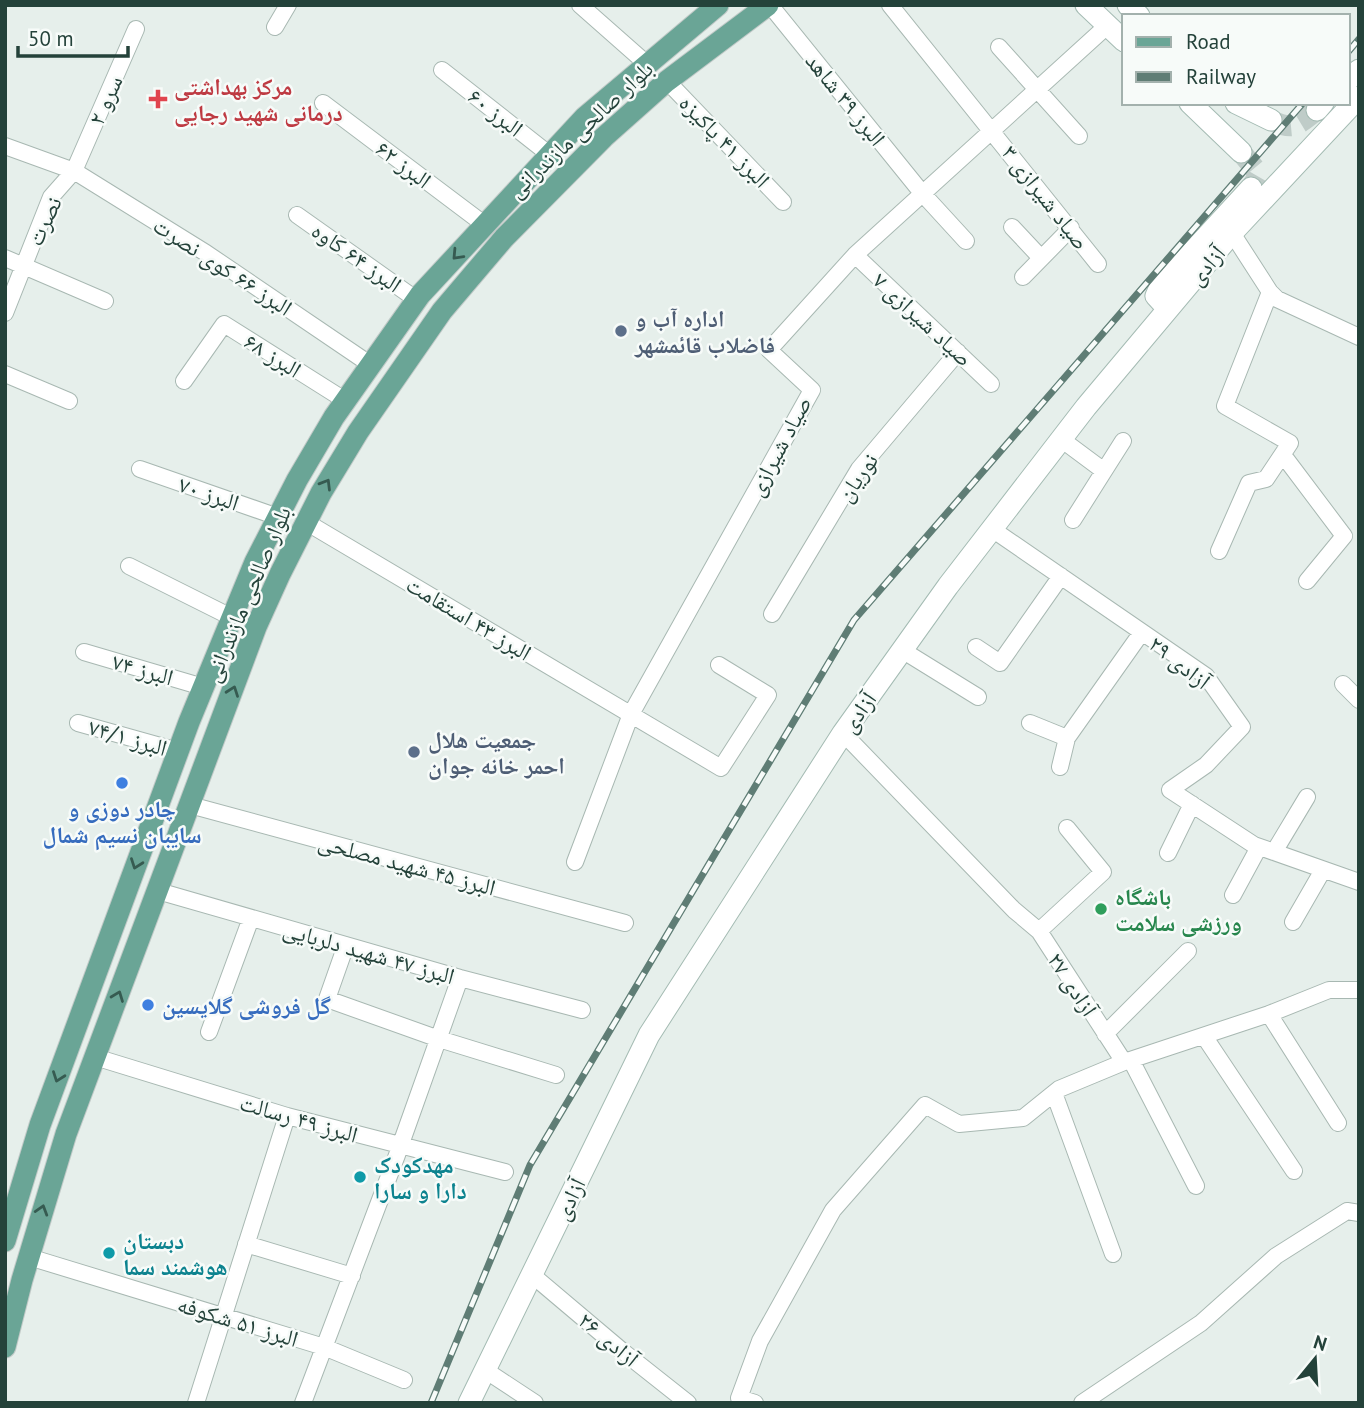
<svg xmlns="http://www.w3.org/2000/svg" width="1364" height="1408" font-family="'PT Sans','Noto Naskh Arabic',sans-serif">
<rect width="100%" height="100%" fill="#e6efeb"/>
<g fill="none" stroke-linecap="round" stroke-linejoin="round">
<path stroke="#bfccc8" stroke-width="21" stroke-dasharray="21 10" stroke-linecap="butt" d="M1271 120C1294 132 1298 124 1317 110
M1241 152 1259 174 1251 188"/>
<defs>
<path id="street" d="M580 5 648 65
M770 5 922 193 966 241
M890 5 1098 264
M275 27 288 5
M999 47 1079 136
M442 70 550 155
M667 81 783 202
M323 103 485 225
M5 146 74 171 206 253 371 365
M297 215 417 300
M1012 227 1041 258
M1232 233 1270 292 1277 299 1359 337
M855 255 991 384
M5 258 105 301
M1023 277 1071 228
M5 313 51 197 74 171 136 29
M5 374 69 401
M184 381 224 324 346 401
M1061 439 1104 471 1073 520
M1283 455 1344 536 1307 581
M140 469 278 517
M1104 471 1123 441
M306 522 721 768 768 695 719 665
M992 529 1206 676 1242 727 1206 765 1170 790 1254 845 1359 882
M1219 551 1249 483 1266 479 1290 443 1225 406 1270 292
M129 566 231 617
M772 614 859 469 958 352
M976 647 1000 663 1061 576
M902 650 978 697
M84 652 203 687
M1343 684 1359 700
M78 723 178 751
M1030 723 1067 738 1142 632
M843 733 1014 910 1039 931 1124 1062 1269 1014 1329 990H1359
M1060 767 1067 738
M190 805 625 923
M1274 852 1307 797
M1168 853 1192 804
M575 862 631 714 812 390 769 350 855 255 1108 25
M158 891 460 978 582 1010
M1233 895 1259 847
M1293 922 1323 870
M1039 931 1103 872 1067 828
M346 945 327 999 439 1039 556 1075
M1269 1014 1338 1123
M209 1032 251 918
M1105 1034 1188 951
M1204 1036 1294 1171
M95 1057 287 1116 505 1172
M1131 1060 1196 1186
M1054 1093 1113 1254
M246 1244 352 1276
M29 1257 324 1347 404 1380
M531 1274 621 1350 688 1403
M485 1370 535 1403
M196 1403 287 1116
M303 1403 397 1155 460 978
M755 1403 739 1398 760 1341 833 1210 925 1105 959 1124 1023 1118 1059 1089 1124 1062
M1082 1403 1201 1323 1276 1256 1347 1211 1359 1213"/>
<path id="secondary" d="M1086 5 1124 41
M1128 5 1139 16
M1348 80 1359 70
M1190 103 1241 152
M1236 103 1271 120
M1317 110 1323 103
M1168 309 1156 296 1160 287 1251 188
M469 1403 649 1035 843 733 948 586 1086 407 1232 233 1359 97"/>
<path id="primary" d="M5 1241 40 1125 189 722 255 562 297 480 334 417 420 295 585 117 718 5
M5 1347 22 1280 66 1134 256 627 280 574 321 493 358 432 442 311 504 238 604 137 667 81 768 5"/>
</defs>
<use href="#street" stroke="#a8b8b2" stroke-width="18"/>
<use href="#secondary" stroke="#a4bbb3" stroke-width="23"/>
<use href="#primary" stroke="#c2cac8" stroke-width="23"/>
<use href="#street" stroke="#fff" stroke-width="16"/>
<use href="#secondary" stroke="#fff" stroke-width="21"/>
<use href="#primary" stroke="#6aa596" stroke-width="21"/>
<defs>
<path id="rail" d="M1348 52 1359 39
M431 1403 530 1165 854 620 1303 103"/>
</defs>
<use href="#rail" stroke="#5f7d75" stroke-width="7"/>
<use href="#rail" stroke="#f7fbf9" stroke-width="4.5" stroke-dasharray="13" stroke-linecap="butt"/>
</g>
<defs><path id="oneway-chevron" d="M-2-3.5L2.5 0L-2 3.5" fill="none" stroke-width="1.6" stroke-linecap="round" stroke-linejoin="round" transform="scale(1.75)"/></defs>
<g stroke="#365b51">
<use href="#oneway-chevron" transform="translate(457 255) rotate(133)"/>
<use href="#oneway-chevron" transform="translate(326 484) rotate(-59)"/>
<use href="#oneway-chevron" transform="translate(233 691) rotate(-70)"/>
<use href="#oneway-chevron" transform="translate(136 864) rotate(110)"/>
<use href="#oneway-chevron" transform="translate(118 996) rotate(-69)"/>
<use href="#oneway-chevron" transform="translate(58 1077) rotate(110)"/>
<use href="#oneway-chevron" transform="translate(42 1210) rotate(-73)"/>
</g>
<path fill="#e0444e" stroke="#f7fbf9" stroke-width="2.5" d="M154.5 88.5h7v7h7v7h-7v7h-7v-7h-7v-7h7z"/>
<g fill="#5c6f8a" stroke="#f7fbf9" stroke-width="2.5">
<circle cx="621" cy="331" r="7"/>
<circle cx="414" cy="752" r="7"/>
</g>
<g fill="#3f7fe0" stroke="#f7fbf9" stroke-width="2.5">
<circle cx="122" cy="783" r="7"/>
<circle cx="148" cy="1005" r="7"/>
</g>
<circle fill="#2e9e5b" stroke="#f7fbf9" stroke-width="2.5" cx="1101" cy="909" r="7"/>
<g fill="#0f9aa8" stroke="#f7fbf9" stroke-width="2.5">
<circle cx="360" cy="1177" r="7"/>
<circle cx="109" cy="1253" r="7"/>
</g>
<g text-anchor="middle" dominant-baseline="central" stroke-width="5" stroke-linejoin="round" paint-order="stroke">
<g font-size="23" font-weight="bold" fill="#be3a42" stroke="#f7fbf9" text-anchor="start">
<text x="174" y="86">مرکز بهداشتی<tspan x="174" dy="26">درمانی شهید رجایی</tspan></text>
</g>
<g font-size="23" fill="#24423a" stroke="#f7fbf9">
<text transform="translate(846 99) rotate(51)">البرز ۳۹ شاهد</text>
<text transform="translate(105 100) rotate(-66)">سرو ۲</text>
<text transform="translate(496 112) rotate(38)">البرز ۶۰</text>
<text transform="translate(580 129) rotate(-43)">بلوار صالحی مازندرانی</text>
<text transform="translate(725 141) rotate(46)">البرز ۴۱ پاکیزه</text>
<text transform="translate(404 164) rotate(37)">البرز ۶۲</text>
<text transform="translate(1046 197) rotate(52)">صیاد شیرازی ۳</text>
<text transform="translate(44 221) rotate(-65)">نصرت</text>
<text transform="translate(357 257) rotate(35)">البرز ۶۴ کاوه</text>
<text transform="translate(1206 265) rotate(-50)">آزادی</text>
<text transform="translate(223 266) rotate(33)">البرز ۶۶ کوی نصرت</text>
<text transform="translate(923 319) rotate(43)">صیاد شیرازی ۷</text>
<text transform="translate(273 355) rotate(32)">البرز ۶۸</text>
<text transform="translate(779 446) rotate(-62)">صیاد شیرازی</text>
<text transform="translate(857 477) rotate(-55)">نوریان</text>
<text transform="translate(209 493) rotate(19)">البرز ۷۰</text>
<text transform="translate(247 594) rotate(-67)">بلوار صالحی مازندرانی</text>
<text transform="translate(469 618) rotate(31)">البرز ۴۳ استقامت</text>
<text transform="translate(1180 662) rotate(38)">آزادی ۲۹</text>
<text transform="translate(143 669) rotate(16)">البرز ۷۴</text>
<text transform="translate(858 712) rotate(-55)">آزادی</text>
<text transform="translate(128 737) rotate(16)">البرز ۷۴/۱</text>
<text transform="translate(407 864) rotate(15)">البرز ۴۵ شهید مصلحی</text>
<text transform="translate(369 952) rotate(16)">البرز ۴۷ شهید دلربایی</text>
<text transform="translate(1073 984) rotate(57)">آزادی ۲۷</text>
<text transform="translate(299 1118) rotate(16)">البرز ۴۹ رسالت</text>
<text transform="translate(569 1199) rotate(-64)">آزادی</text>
<text transform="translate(238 1321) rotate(17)">البرز ۵۱ شکوفه</text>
<text transform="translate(609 1339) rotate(40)">آزادی ۲۶</text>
</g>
<g font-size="23" font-weight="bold" fill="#4e5e75" stroke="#f7fbf9" text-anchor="start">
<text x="635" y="318">اداره آب و<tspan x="635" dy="26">فاضلاب قائمشهر</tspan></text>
<text x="428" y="739">جمعیت هلال<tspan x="428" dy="26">احمر خانه جوان</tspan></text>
</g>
<g font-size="23" font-weight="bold" fill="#366cbe" stroke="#f7fbf9">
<text x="122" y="808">چادر دوزی و<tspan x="122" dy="26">سایبان نسیم شمال</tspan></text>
<text x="162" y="1005" text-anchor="start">گل فروشی گلایسین</text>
</g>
<g font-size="23" font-weight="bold" fill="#27864d" stroke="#f7fbf9" text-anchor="start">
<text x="1115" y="896">باشگاه<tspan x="1115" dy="26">ورزشی سلامت</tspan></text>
</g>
<g font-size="23" font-weight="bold" fill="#0d838f" stroke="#f7fbf9" text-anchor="start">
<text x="374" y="1164">مهدکودک<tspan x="374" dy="26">دارا و سارا</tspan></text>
<text x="123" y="1240">دبستان<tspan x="123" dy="26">هوشمند سما</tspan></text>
</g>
</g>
<rect width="1364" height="1408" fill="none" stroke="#24423a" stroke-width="14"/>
<rect x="1122" y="14" width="228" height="91" fill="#f7fbf9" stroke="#a3b1ad" stroke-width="2"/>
<rect x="1136" y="37" width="35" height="10" fill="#6aa596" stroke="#a3b1ad" stroke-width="2"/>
<text x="1186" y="49" font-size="21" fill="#24423a">Road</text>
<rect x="1136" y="72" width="35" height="10" fill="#5f7d75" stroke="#a3b1ad" stroke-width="2"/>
<text x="1186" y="84" font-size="21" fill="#24423a">Railway</text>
<g transform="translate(1315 1359) rotate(18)" stroke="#f7fbf9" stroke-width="5" paint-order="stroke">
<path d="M0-5L12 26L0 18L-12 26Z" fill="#24423a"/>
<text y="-10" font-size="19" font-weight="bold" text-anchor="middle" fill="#24423a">N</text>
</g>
<path d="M18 46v10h110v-10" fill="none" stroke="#24423a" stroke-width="3.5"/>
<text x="28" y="46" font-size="21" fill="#24423a" stroke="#f7fbf9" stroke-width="5" paint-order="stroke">50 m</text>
</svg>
